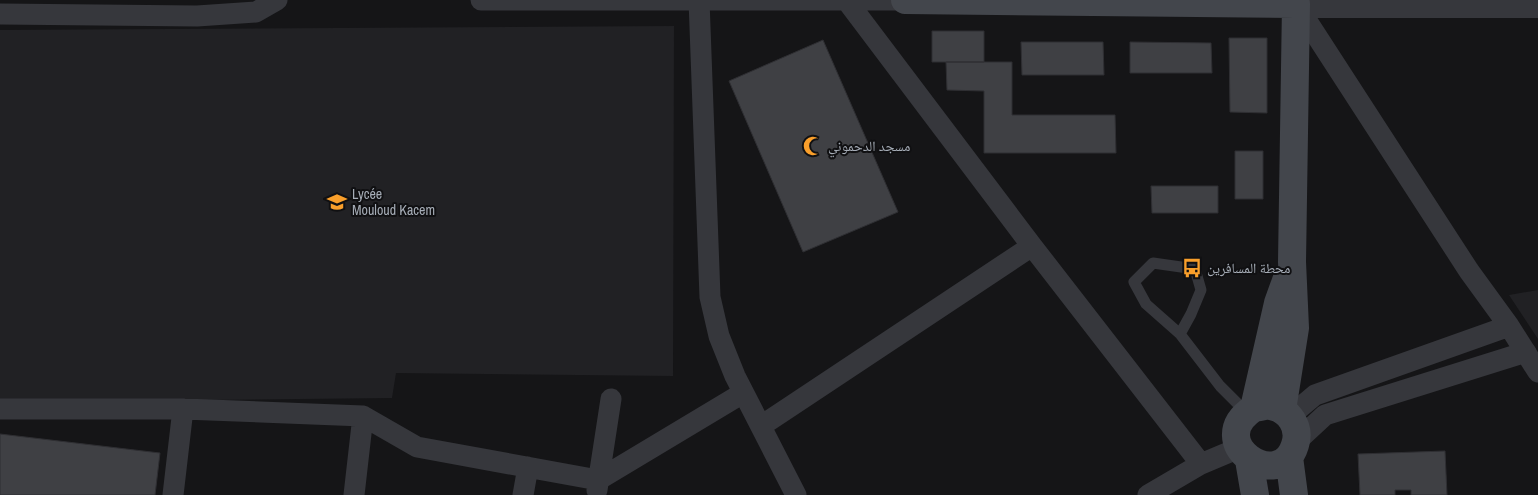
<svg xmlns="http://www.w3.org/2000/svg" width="1538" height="495" font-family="'Archivo Narrow','Noto Naskh Arabic',sans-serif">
<rect width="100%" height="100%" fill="#151517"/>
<path fill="#212124" d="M674 26 673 376 396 373 392 398 0 402V30Z
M1538 290V339L1509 295Z"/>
<path fill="#3f4044" stroke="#2f2f33" d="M932 31H984V62H932Z
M1229 38H1267V113L1230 112Z
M823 40 898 212 803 252 729 81Z
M1021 42H1103L1104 75H1022Z
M1130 42 1211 43 1212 73H1130Z
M946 62H1012V115H1115L1116 153H984V91L947 90Z
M1235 151H1263V199H1235Z
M1151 186H1218V213H1152Z
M0 434 160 453 155 495H0Z
M1445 451 1447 495H1411V490H1395V495H1360L1358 454Z"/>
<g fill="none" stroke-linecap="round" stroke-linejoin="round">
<path stroke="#36373c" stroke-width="11" d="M1180 334 1191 314 1201 290 1195 269 1153 263 1134 282 1146 304 1180 334 1220 386 1247 413"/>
<path stroke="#36373c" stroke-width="21" d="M481 0H905
M699 0 710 297 719 336 735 376 796 495
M847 1 1032 246 1201 464
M1296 4 1469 271 1509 326 1538 372
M0 14 197 16 256 12 277 0
M0 409H183L363 416 417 447 598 480 743 393
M1290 416 1315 395 1509 326
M761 426 1032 246
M1297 441 1325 415 1526 352
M597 490 611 399
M173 495 183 409
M354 495 363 416
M523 495 528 467
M1148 495 1201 464 1239 448"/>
<path stroke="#36373c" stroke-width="28" d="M1296 0V4H1538"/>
<path stroke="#43464c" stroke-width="28" d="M905 0 1296 4 1292 262 1295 328 1282 410
M1254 408C1259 408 1265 405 1270 406 1289 409 1301 427 1295 445 1280 495 1201 442 1254 408L1278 303 1287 278
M1289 457 1294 495
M1249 460 1255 495"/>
</g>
<defs>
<symbol id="mosque-bare" viewBox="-9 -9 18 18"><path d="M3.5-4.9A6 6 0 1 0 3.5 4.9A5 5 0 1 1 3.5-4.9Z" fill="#f99f2b" stroke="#101012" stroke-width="2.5" paint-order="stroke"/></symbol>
<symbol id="school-bare" viewBox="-9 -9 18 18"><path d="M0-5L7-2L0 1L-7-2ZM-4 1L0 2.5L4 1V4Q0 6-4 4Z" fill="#f99f2b" stroke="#101012" stroke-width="2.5" paint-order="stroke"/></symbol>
<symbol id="bus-bare" viewBox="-9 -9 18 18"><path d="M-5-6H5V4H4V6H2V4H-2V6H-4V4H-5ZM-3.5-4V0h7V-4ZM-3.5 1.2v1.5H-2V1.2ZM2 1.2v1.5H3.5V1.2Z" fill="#f99f2b" stroke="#101012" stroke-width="2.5" paint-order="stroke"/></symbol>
</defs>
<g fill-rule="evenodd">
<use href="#mosque-bare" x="799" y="132" width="28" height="28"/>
<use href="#school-bare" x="323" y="188" width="28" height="28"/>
<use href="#bus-bare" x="1178" y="254" width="28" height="28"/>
</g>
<g text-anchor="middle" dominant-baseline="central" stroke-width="4" stroke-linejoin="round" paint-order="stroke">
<g font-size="14" fill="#a6adb7" stroke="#101012" text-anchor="start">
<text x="828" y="146">مسجد الدحموني</text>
<text x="352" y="194">Lycée<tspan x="352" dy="16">Mouloud Kacem</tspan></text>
<text x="1207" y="268">محطة المسافرين</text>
</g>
</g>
</svg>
